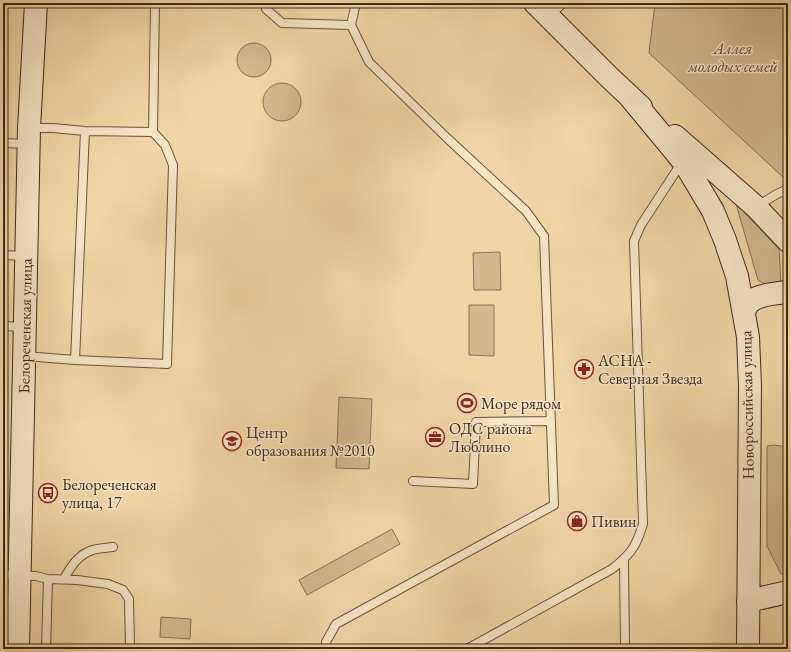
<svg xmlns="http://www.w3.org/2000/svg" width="791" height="652" font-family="'EB Garamond',serif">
<rect width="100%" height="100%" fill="#f1d5a6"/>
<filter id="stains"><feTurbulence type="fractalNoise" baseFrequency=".005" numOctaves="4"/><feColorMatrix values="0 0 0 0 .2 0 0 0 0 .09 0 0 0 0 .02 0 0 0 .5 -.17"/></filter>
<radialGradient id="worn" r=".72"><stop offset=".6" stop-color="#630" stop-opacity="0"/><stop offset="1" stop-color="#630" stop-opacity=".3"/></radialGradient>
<path fill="#d3b78f" stroke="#886f56" d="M655 3H788V176L784 178 649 53Z
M237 60a17 17 0 1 1 34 0a17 17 0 1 1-34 0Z
M263 102a19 19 0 1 1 38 0a19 19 0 1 1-38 0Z
M736 204 779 249 781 285H766L758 280Z
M500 252 501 290H474L473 253Z
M469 305H494V356L469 355Z
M339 397 372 399 369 469 336 468Z
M774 445 788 447V575L781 574 767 546V446Z
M392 529 400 544 307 595 299 580Z
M161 617 191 619 190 639 160 637Z"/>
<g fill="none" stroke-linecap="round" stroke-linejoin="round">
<defs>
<path id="lane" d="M266 3V9L282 23 351 25 356 3
M549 16 563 3
M153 132 155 3
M3 143 28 144
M757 206 777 194 788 189
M3 255 25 256
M3 326 24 327
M25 356 75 360 167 364 173 165 165 145 153 132 85 131 53 128H30
M75 360 85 131
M413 481 473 484 476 422 551 421
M624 560 625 649
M3 575 36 576 48 579 77 580 108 584 123 590 129 599 130 649
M64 579C70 568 77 556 90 551 96 548 106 548 113 547
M46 649 48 579
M327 649 326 642 336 624 554 505 544 236 526 211 447 138 369 62 351 25
M467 649 612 569C631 554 636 547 643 524L634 241 641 225 682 162"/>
<path id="secondary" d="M535 3 609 77 641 107
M630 97 683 161 694 179 713 211 725 240 737 276 748 337 750 386 748 649
M675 136 756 207 788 241
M744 311C746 308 747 304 750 302 757 295 778 293 788 292
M748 601 788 592
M18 649 29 128 36 3"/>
</defs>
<use href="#lane" stroke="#6b523e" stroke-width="10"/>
<use href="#secondary" stroke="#3e271c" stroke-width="24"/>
<use href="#lane" stroke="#f6e4c5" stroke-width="8"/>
<use href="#secondary" stroke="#f6e4c5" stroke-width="22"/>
</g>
<defs>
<symbol id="pharmacy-ring" viewBox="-11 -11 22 22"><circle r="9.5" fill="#f6e4c5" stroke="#8f2418" stroke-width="1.5"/><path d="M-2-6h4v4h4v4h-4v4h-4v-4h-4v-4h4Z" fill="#8f2418"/></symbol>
<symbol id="stadium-ring" viewBox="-11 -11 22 22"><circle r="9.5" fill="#f6e4c5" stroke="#8f2418" stroke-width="1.5"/><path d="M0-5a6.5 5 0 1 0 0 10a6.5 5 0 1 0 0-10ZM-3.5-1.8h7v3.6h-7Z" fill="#8f2418"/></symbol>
<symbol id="office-ring" viewBox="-11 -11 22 22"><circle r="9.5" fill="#f6e4c5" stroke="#8f2418" stroke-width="1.5"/><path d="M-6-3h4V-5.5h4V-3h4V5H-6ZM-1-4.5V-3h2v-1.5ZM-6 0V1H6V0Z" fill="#8f2418"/></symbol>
<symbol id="school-ring" viewBox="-11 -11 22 22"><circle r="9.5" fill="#f6e4c5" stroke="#8f2418" stroke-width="1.5"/><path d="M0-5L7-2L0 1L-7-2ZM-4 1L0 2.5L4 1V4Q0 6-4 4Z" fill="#8f2418"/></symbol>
<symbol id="bus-ring" viewBox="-11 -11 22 22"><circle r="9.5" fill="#f6e4c5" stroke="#8f2418" stroke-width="1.5"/><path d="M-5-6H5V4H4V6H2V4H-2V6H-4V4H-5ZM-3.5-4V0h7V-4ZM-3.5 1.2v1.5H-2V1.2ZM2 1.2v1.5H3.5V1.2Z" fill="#8f2418"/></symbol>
<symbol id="shop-ring" viewBox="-11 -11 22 22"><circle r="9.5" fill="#f6e4c5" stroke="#8f2418" stroke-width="1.5"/><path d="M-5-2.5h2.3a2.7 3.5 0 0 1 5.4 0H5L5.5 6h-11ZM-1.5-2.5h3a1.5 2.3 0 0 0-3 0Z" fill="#8f2418"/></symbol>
</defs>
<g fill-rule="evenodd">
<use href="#pharmacy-ring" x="573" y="358" width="22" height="22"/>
<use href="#stadium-ring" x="456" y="392" width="22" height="22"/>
<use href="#office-ring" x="424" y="426" width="22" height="22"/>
<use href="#school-ring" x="221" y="430" width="22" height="22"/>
<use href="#bus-ring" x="37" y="482" width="22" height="22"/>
<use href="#shop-ring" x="566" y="510" width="22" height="22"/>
</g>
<g text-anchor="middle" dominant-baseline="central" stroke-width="3" stroke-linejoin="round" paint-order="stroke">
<g font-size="16" font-style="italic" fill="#5c4433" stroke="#f6e4c5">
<text x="733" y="48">Аллея<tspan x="733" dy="18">молодых семей</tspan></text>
</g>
<g font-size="16" fill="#3e271c" stroke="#f6e4c5">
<text transform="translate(25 326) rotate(-89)">Белореченская улица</text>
<text transform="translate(747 405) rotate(-91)">Новороссийская улица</text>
</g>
<g font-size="16" fill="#3e271c" stroke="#f6e4c5" text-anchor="start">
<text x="598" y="360">АСНА -<tspan x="598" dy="18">Северная Звезда</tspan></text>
<text x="481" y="403">Море рядом</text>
<text x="449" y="428">ОДС района<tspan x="449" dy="18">Люблино</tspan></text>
<text x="246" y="432">Центр<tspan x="246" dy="18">образования №2010</tspan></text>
<text x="62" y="484">Белореченская<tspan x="62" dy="18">улица, 17</tspan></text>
<text x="591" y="521">Пивин</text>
</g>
</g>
<rect width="791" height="652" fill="none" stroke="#f1d5a6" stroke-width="16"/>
<rect x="4" y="4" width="783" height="644" fill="none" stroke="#3e271c" stroke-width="2"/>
<rect x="8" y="8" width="775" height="636" fill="none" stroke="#3e271c"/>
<rect width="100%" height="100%" filter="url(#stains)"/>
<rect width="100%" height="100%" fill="url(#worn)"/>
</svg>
